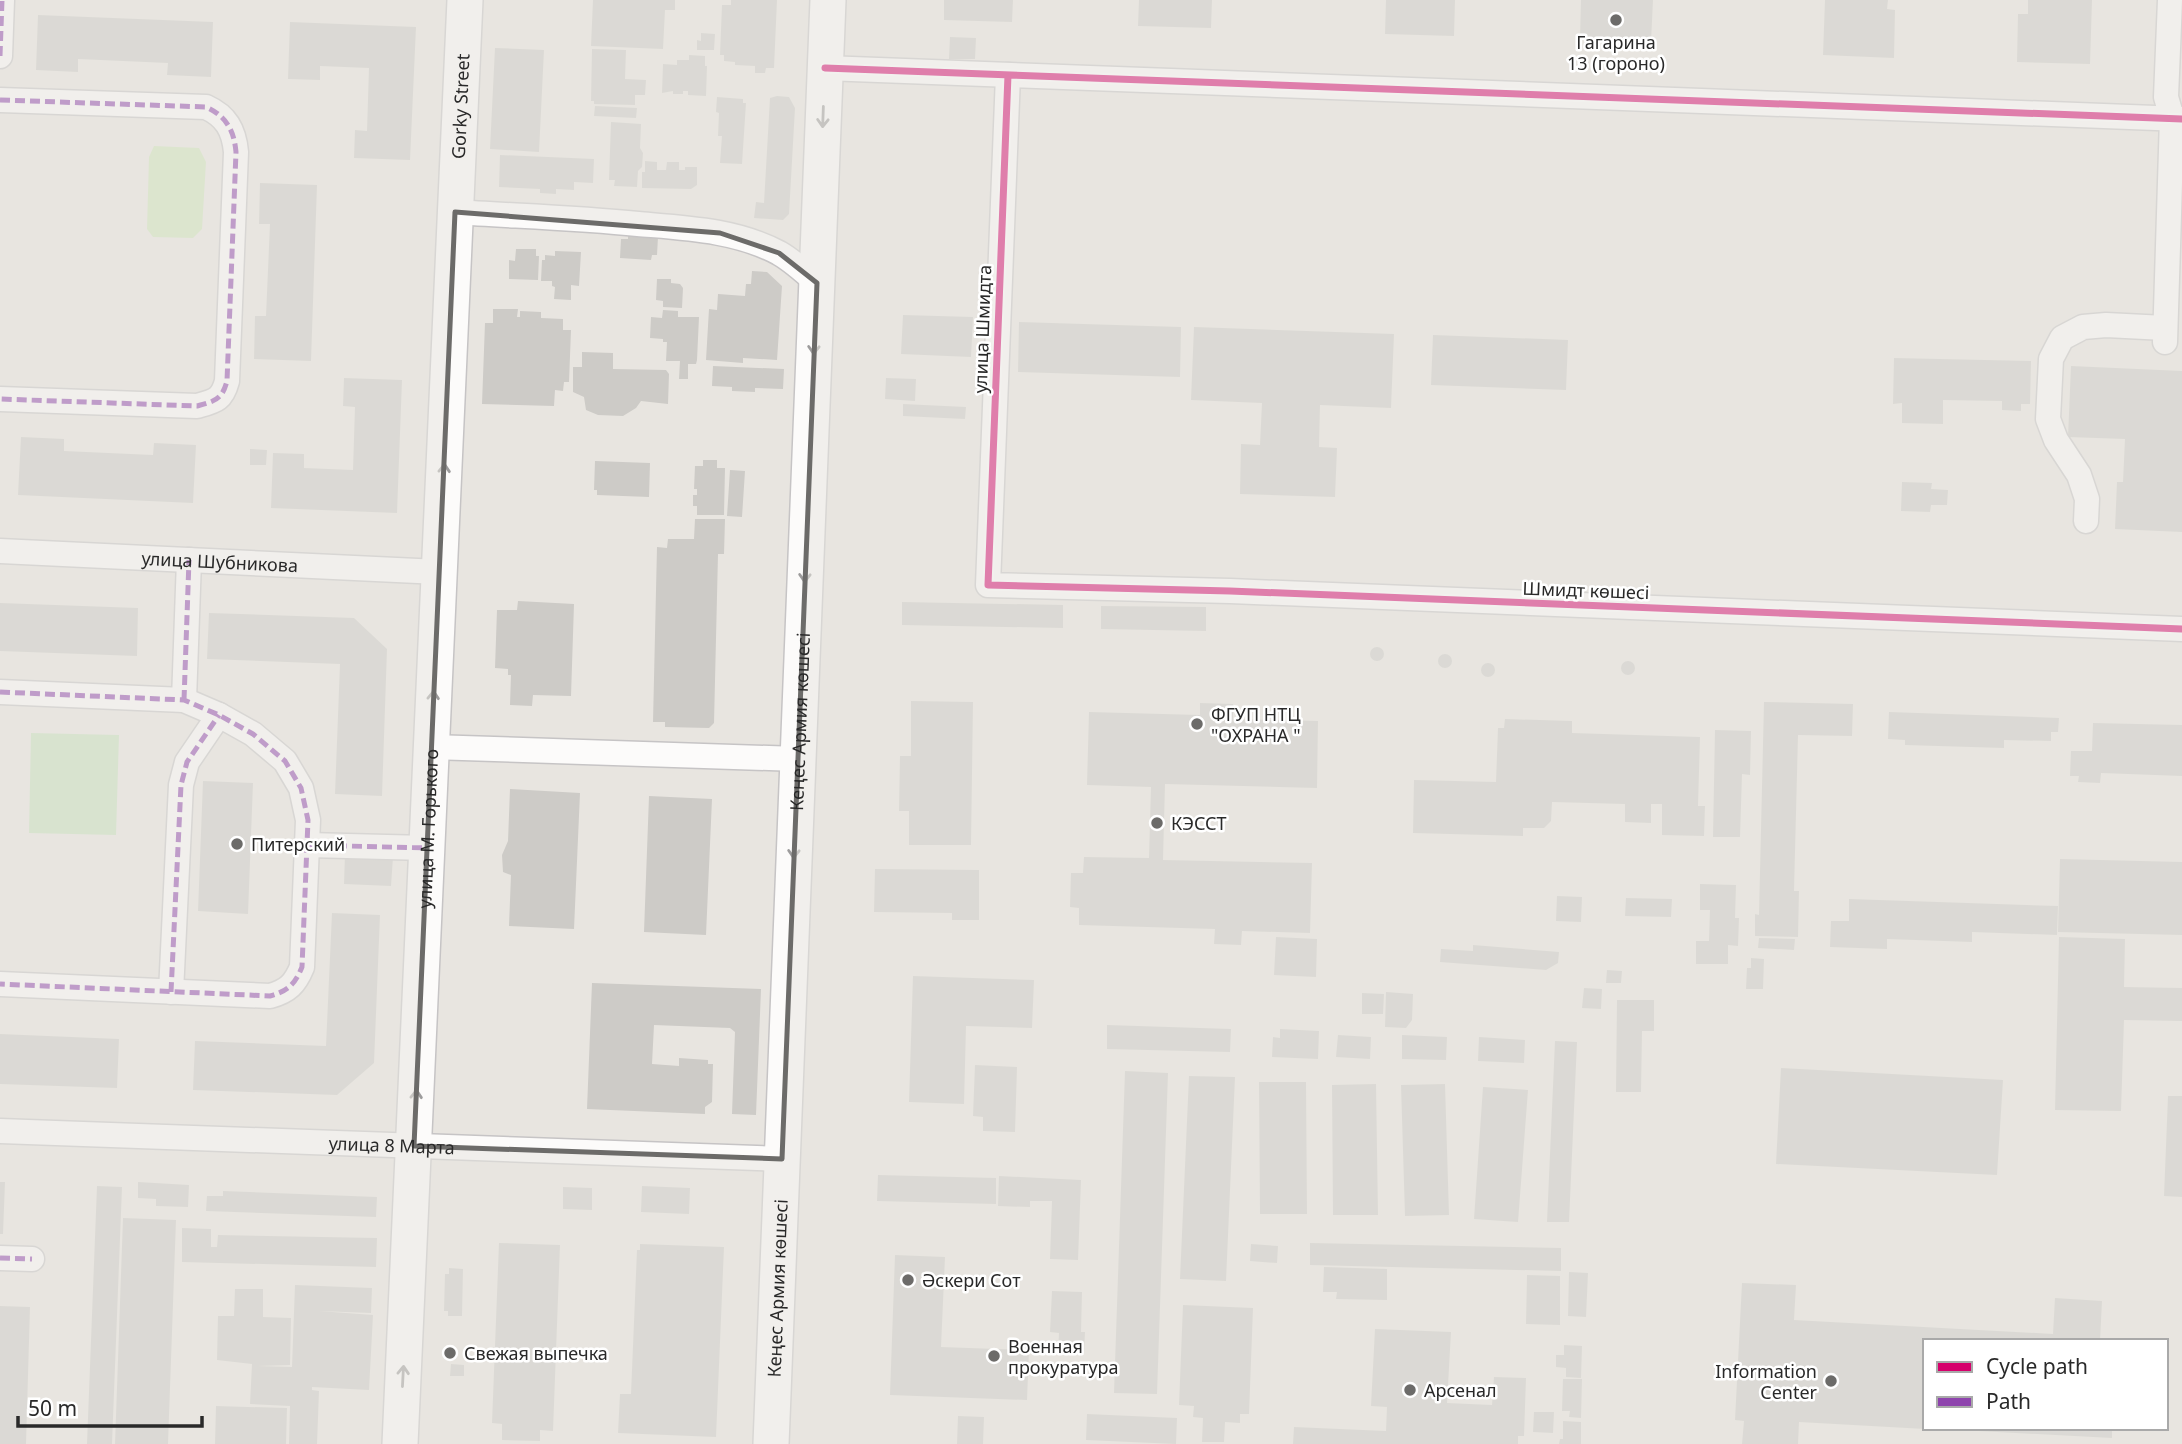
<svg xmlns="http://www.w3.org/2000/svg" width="2182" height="1444" font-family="'Noto Sans',sans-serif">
<rect width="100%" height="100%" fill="#e8e5e0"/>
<path fill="#c6e1bb" d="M31 733 119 735 116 835 29 833Z"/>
<path fill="#cfe4b9" d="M154 146 199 148 206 162 202 229 193 238 153 237 147 229 149 157Z"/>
<path fill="#cdcbc7" d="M593 0H675V10H665L663 49 591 46Z
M731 0H777L774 68H766L765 73H755V66L735 65V62L724 61V55H720L722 5H731Z
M944 0H1013L1012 22 944 20Z
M1139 0H1212L1211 28 1138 26Z
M1386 0H1455L1454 36 1385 34Z
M1581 0H1653L1651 42 1580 39Z
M1825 0H1888L1887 9 1895 10 1894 58 1823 55Z
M2028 0H2092L2090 64 2017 62 2018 14H2028Z
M38 15 213 22 211 77 167 75 168 63 78 59V72L36 70Z
M290 22 416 27 410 160 354 158 355 130 367 131 369 68 320 66V80L288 79Z
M701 33 715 34 714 50H697V40L701 41Z
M950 37 976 38 975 59H949Z
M495 48 544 50 539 152 490 149Z
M592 49 626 50 625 79 646 80 645 95H635V105L594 104V101H591Z
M689 55 705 56V66H707L706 96 688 95V91H683V94H673V91L662 93 663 64 677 65V60H689Z
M777 96 789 97 795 108 789 214 783 220 754 218 756 202 764 203 770 98Z
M717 97 743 99V103H746L742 164 720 163 722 136H718L719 113 716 112Z
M595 106 637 108 636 118 594 116Z
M611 122 641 124 640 148 643 153 642 167 638 171 637 187 614 186 615 180H609Z
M500 155 594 159 593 183 574 182V190L556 189V194L540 193V189L499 187Z
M645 161 657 162V170H666L667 162H679V170H685V167H697V185L691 189 642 188V172H645Z
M260 183 317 185 311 361 254 359 255 316H266L270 224H259Z
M628 228 658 237 657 255H652L651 260 620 258 621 239H628Z
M516 249H536V256H539L538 280 509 279V260L515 261Z
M555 251 581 252 579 286 571 285V300L554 299 555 287 552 286V281H541L542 260H545V255L555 256Z
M752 271 767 272 782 286 777 360 743 358V363L706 360 709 309 717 310 718 294 745 296 746 284H751Z
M657 279H671V283L680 284 683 288 682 308 663 307V301L656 300Z
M493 309H518L517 317H520V311L541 312V318L563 319V330H571L569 382H564L563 391 555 390 554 406 482 404 485 323H493Z
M663 310 678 311V317H699L697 360 696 364H688V379H679L680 361H666L667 342H663V339L650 338 651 317 662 318Z
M903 315 973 317 971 357 901 354Z
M1019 322 1181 327 1180 377 1018 372Z
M1194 327 1394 334 1391 408 1320 405 1319 447 1337 448 1335 497 1240 494 1241 444 1260 445 1262 403 1191 400Z
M1433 335 1568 340 1566 390 1431 385Z
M582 352 613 353V369L666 370 669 374 668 404 641 401 636 408 623 416 598 415 586 410 584 397 573 392V367H582Z
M1894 358 2031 361 2030 404H2021V411L2002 410V401L1943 400V424L1902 423V403L1893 404Z
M713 366 784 369 783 389 755 388V392L732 391V387L712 386Z
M2071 366 2182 371V532L2115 529 2117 482H2123L2125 439 2068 437Z
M344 378 402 380 397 513 271 508 273 453 304 454V468L353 470 355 407 343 406Z
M886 378 916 379 915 401 885 399Z
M903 404 966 407 965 419 903 416Z
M21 437 64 439V451L153 455 154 443 196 445 193 503 18 495Z
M250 449 267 450 266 465H250Z
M703 460H717V468H725L724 515H697V506H693V495H697V489H694L695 466H703Z
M595 461 650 463 649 497 597 495V490H594Z
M730 470 745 471 742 517 727 516Z
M1902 482 1932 483 1931 489 1948 490 1947 505H1931L1930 512 1901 511Z
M695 519H725L724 554H718L714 723 709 728 665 727V722H653L657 547 667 548 668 539H694Z
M518 601 574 604 571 696 533 695 532 706 510 705 511 675H508V669L495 668 497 610H517Z
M902 602 1063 605V628L902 625Z
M0 603 138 608 137 656 0 651Z
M1101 606 1206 607V631L1101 629Z
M209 613 354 618 387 649 382 796 335 794 340 664 207 659Z
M1370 654a7 7 0 1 1 14 0a7 7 0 1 1-14 0Z
M1438 661a7 7 0 1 1 14 0a7 7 0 1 1-14 0Z
M1621 668a7 7 0 1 1 14 0a7 7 0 1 1-14 0Z
M1481 670a7 7 0 1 1 14 0a7 7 0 1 1-14 0Z
M911 701 973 702 971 845H909V811H899L900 756H911Z
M1764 702 1853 704 1852 736 1798 735 1794 891H1799L1798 937 1755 936V914L1759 915Z
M1200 703 1233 704V719L1318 721 1317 788 1165 784 1163 860 1312 863 1310 933 1242 931 1241 945 1214 944 1215 929 1079 925V908L1070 907 1071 873H1083L1084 857 1149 858 1151 787 1087 785 1089 712 1200 715Z
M1889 712 2059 718 2058 732H2051V741L2004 740V748L1905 745V740L1888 739Z
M1505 719 1572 721V733L1700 737 1698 806H1705L1704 836 1662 835V804H1651V823L1625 822V804L1552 802 1551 821 1544 828H1523V836L1413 833 1414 780 1496 782 1498 728H1504Z
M2093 723 2182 725V776L2101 773 2100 783 2078 782 2079 776H2070L2071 751H2092Z
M1715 730 1751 731 1750 775 1742 774 1740 837H1713Z
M203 781 253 783 248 914 198 911Z
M510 789 580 793 574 929 509 926 511 875 503 872 502 855 508 841Z
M649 796 712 799 706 935 644 932Z
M345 854 393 857 391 886 344 884Z
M2060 859 2182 862V935L2058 932Z
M875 869 979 870V920H952V913L874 912Z
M1700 884 1736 885 1735 918H1739L1738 946 1728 945V964H1696V941H1709L1710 910H1700Z
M1557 896 1582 897 1581 922 1556 921Z
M1626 898 1672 899 1671 917 1625 916Z
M1849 899 2058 906 2057 935 1972 932V942L1887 939V949L1830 947 1831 921H1849Z
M332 913 380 915 374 1063 337 1095 193 1090 195 1041 326 1046Z
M1276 937 1317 939 1316 977 1274 975Z
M2059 937 2125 939 2124 987 2182 988V1021L2124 1020 2121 1111 2055 1110Z
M1759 938 1795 939 1794 950 1758 948Z
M1473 945 1559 952 1558 963 1546 970 1440 962 1441 949 1473 951Z
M1751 958 1764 959 1763 989H1746L1747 968H1751Z
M1607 970 1622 971 1621 983H1606Z
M913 976 1034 980 1032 1028 966 1026 964 1104 909 1102Z
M592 983 761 989 756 1115 732 1114 735 1032 730 1028 654 1025 652 1064 679 1066V1058L708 1060V1064H713L712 1102 705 1107V1114L587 1109Z
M1584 988 1602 989 1601 1009 1582 1008Z
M1386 992 1413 994 1412 1020 1406 1028 1385 1027Z
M1362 993 1384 994 1383 1014H1362Z
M1617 1000H1654V1031H1642L1641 1092H1616Z
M1107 1025 1231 1029 1230 1052 1107 1049Z
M1280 1029 1319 1031 1318 1059 1272 1057 1273 1037 1280 1038Z
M0 1034 119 1039 117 1088 0 1084Z
M1338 1035 1371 1037 1370 1059 1336 1057Z
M1402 1035 1447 1037 1446 1060 1402 1059Z
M1479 1037 1525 1040 1524 1063 1478 1061Z
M1555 1041 1577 1042 1569 1222H1547Z
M975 1065 1017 1067 1015 1132 983 1131V1117L973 1116Z
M1781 1068 2003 1080 1997 1175 1776 1164Z
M1125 1071 1168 1073 1157 1394 1114 1393Z
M1189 1076 1235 1077 1226 1281 1180 1279Z
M1259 1082H1306L1307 1214H1260Z
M1376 1084 1378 1215H1333L1332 1085Z
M1445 1084 1449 1215 1405 1216 1401 1085Z
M1483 1087 1528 1090 1518 1222 1474 1219Z
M2168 1096H2182V1197L2164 1196Z
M878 1175 996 1178V1204L877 1201Z
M999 1176 1081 1180 1078 1260 1050 1259 1052 1201H1030V1207L998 1206Z
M0 1182H5L3 1234H0Z
M138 1182 189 1185 188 1207 156 1206V1199L138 1198Z
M97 1186 122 1187 112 1444H87Z
M642 1186 690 1188 689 1214 641 1212Z
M563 1187 592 1188V1210L563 1209Z
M223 1191 377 1197 376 1217 206 1211 207 1196H223Z
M123 1218 176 1220 168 1444H115Z
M182 1228 211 1229V1247H217L218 1235 377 1238 376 1267 182 1262Z
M499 1243 560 1245 553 1431 540 1430V1441L502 1440V1424L492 1423Z
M1310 1243 1561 1248V1271L1310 1265Z
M640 1244 724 1247 716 1437 618 1433 620 1394H631L637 1250H640Z
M1251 1244 1278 1246 1277 1263 1250 1261Z
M895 1255 945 1257 941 1347 1029 1350 1027 1400 890 1395Z
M1324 1267 1387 1269V1300L1336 1299 1337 1292H1323Z
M449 1268 463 1269 462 1316H448V1311H444L445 1274H449Z
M1569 1272 1588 1273 1586 1317 1568 1316Z
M1527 1275 1560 1276V1325L1526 1324Z
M1742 1283 1796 1285 1794 1320 2053 1334 2055 1298 2102 1301 2100 1341H1925V1429L1799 1422 1798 1444H1742L1744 1421 1735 1420Z
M295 1285 372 1288 371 1313 319 1311 373 1315 369 1390 312 1387V1390L319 1391 317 1444H289L290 1406 250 1404 252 1364 217 1360 218 1316H234L235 1289H263V1317L291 1318 290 1365 258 1366 292 1367Z
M1052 1291 1082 1292 1081 1332H1085L1084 1354 1058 1353 1059 1333 1050 1332Z
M1183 1305 1253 1308 1249 1414H1240V1423L1225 1422 1224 1442H1202L1203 1418 1193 1417 1194 1406 1179 1405Z
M0 1306 30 1307 26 1444H0Z
M1375 1329 1451 1332 1447 1403 1492 1405 1494 1377 1526 1378 1524 1436H1518V1444H1293L1294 1427 1386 1431 1387 1407 1371 1406Z
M1564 1345 1582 1346 1581 1378 1566 1377V1368L1556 1367V1355H1564Z
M451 1364 464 1365V1376H450Z
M1563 1379H1582L1581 1418 1569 1417 1570 1411H1562Z
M216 1406 287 1408 286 1444H215Z
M1534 1412H1554L1553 1433 1533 1432Z
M1087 1414 1177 1418 1176 1444 1086 1440Z
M958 1416 984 1417 983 1444H957Z
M1563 1421 1581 1422V1444H1559L1560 1439H1563Z
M1960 1428H2112V1438L1960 1430Z"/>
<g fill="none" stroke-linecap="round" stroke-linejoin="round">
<defs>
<g id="minor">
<path d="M0 56 2 0"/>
<path d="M825 68 2182 119"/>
<path d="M1008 75 988 585 1230 591 2182 629"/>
<path d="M0 100 206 107C226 116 234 130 236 152L227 381C222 400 215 401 197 406L0 399"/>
<path d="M455 212C516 216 577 218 638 224 685 228 736 230 779 253 793 261 805 272 817 283"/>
<path d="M2165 342 2172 118 2166 97 2170 0"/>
<path d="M2086 521 2087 499 2079 475 2056 440 2048 419 2051 359 2062 338 2083 327 2106 325 2165 328"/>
<path id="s1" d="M0 551 439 572"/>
<path d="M0 692 184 700 219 715 253 734 285 761 301 788 308 820 302 967C295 984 288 991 270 996L0 984"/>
<path d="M184 700 189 560"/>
<path d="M431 747 798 759"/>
<path d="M307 845 427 848"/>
<path d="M171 992 181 785 187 762 219 715"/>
<path id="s2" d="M0 1131 782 1159"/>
<path d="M0 1258 32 1259"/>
</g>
<g id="secondary">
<path id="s3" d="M400 1444 465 0"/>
<path id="s4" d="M771 1444 828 0"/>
</g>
</defs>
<use href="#minor" stroke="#c6c4c5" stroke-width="27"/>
<use href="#secondary" stroke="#c6c4c5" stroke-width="38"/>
<use href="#minor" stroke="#fcfbfa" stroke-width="24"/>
<use href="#secondary" stroke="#fcfbfa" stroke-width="35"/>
<path stroke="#8e44ad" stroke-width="5" stroke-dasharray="10 5" stroke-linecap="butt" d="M0 56 2 0
M0 100 206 107C226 116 234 130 236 152L227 381C222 400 215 401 197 406L0 399
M0 692 184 700 219 715 253 734 285 761 301 788 308 820 302 967C295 984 288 991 270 996L0 984
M184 700 189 560
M307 845 427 848
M171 992 181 785 187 762 219 715
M0 1258 32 1259"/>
<defs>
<path id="cycleway" d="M825 68 2182 119
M1008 75 988 585 1230 591 2182 629"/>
</defs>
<use href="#cycleway" stroke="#fff" stroke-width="11"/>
<use href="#cycleway" stroke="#d6006c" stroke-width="7"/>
</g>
<defs><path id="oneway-shaft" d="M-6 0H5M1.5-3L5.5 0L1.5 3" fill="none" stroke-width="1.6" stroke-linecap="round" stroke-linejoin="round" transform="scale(1.75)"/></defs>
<g stroke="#9d9c9c">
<use href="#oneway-shaft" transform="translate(823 117) rotate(92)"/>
<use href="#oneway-shaft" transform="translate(814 344) rotate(92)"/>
<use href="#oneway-shaft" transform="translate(444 474) rotate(-87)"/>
<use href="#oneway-shaft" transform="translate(805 572) rotate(92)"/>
<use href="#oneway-shaft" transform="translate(433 701) rotate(-87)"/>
<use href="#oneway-shaft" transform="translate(794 848) rotate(92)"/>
<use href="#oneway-shaft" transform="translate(416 1100) rotate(-87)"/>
<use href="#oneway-shaft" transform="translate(403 1376) rotate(-87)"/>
</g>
<path d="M0 0H2182V1444H0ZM455 212 720 233 779 253 817 283 782 1159 414 1146Z" fill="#e8e5e0" fill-opacity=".55" fill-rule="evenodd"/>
<path fill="none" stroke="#6c6b69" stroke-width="5" stroke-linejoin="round" d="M455 212 720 233 779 253 817 283 782 1159 414 1146Z"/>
<g fill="#6c6b69" stroke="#fff" stroke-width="2.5">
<circle cx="1616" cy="20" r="7"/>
<circle cx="1197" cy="724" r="7"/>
<circle cx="1157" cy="823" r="7"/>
<circle cx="237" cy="844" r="7"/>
<circle cx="908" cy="1280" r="7"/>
<circle cx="450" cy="1353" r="7"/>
<circle cx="994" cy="1356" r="7"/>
<circle cx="1831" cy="1381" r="7"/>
<circle cx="1410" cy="1390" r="7"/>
</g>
<g text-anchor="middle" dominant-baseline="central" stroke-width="5" stroke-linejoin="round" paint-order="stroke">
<g font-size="18" fill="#292929" stroke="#fff" text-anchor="start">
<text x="1616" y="42" text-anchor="middle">Гагарина<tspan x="1616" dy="21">13 (гороно)</tspan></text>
<text x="1211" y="714">ФГУП НТЦ<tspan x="1211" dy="21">"ОХРАНА "</tspan></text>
<text x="1171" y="823">КЭССТ</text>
<text x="251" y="844">Питерский</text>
<text x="922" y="1280">Әскери Сот</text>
<text x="1008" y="1346">Военная<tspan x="1008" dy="21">прокуратура</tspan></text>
<text x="464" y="1353">Свежая выпечка</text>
<text x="1817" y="1371" text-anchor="end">Information<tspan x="1817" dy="21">Center</tspan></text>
<text x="1424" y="1390">Арсенал</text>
</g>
<g font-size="18" fill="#292929" stroke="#fff">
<text stroke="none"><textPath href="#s3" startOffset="1339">Gorky Street</textPath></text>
<text transform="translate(982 329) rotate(-88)">улица Шмидта</text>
<text stroke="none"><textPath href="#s1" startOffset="220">улица Шубникова</textPath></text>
<text transform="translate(1586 590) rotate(2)">Шмидт көшесі</text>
<text stroke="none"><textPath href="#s4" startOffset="723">Кеңес Армия көшесі</textPath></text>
<text stroke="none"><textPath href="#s3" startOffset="616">улица М. Горького</textPath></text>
<text stroke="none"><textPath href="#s2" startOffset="392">улица 8 Марта</textPath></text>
<text stroke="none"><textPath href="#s4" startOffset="156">Кеңес Армия көшесі</textPath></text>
</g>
</g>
<rect x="1923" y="1339" width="245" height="91" fill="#ffffff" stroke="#a9a9a9" stroke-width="2"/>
<rect x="1937" y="1362" width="35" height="10" fill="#d6006c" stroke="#a9a9a9" stroke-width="2"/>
<text x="1986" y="1374" font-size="21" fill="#292929">Cycle path</text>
<rect x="1937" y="1397" width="35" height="10" fill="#8e44ad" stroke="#a9a9a9" stroke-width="2"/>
<text x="1986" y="1409" font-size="21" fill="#292929">Path</text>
<path d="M18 1416v10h184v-10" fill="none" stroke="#292929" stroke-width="3.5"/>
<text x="28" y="1416" font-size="21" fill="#292929" stroke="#ffffff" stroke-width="5" paint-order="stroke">50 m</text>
</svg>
